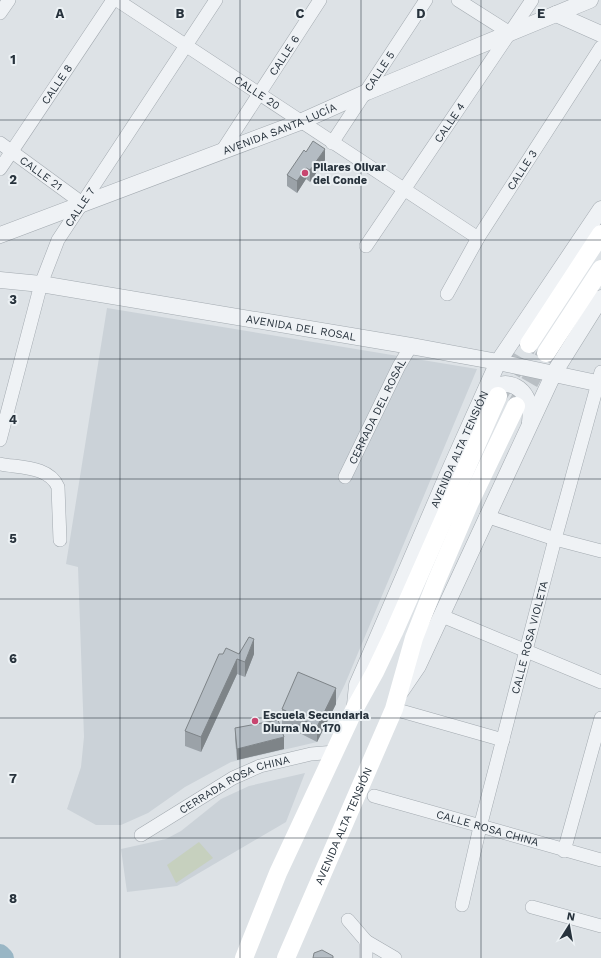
<svg xmlns="http://www.w3.org/2000/svg" width="601" height="958" font-family="'Work Sans',sans-serif">
<rect width="100%" height="100%" fill="#dde2e6"/>
<path fill="#cbd2d8" d="M107 308 477 369 345 684 317 742 231 762 185 787 148 813 121 825H96L67 809 81 767 84 737 78 567 66 564Z
M305 773 286 822 177 886 127 892 121 849 166 839 181 831 221 799 249 786Z"/>
<path fill="#c6d0be" d="M199 842 213 858 176 883 167 865Z"/>
<g fill="none" stroke-linecap="round" stroke-linejoin="round">
<path stroke="#99b6c5" stroke-width="20" d="M0 954 4 958"/>
<path stroke="#b9bfc4" stroke-width="18" stroke-dasharray="18 9" stroke-linecap="butt" d="M498 396 529 344
M516 406 546 353"/>
<defs>
<g id="minor">
<path id="s1" d="M117 0 478 238"/>
<path d="M458 0 510 33"/>
<path d="M0 13 9 0"/>
<path id="s2" d="M0 143 82 203"/>
<path id="s3" d="M332 143 426 0"/>
<path id="s4" d="M222 151 320 0"/>
<path id="s5" d="M0 169 113 0"/>
<path id="s6" d="M366 246 532 0"/>
<path id="s7" d="M447 294 478 238 601 47"/>
<path id="s8" d="M0 440 41 284 58 240 216 0"/>
<path d="M0 464C20 468 49 466 58 487L60 540"/>
<path id="s9" d="M345 477 399 366 411 346"/>
<path d="M486 516 555 539 601 551"/>
<path d="M442 616 601 682"/>
<path d="M394 709 503 740"/>
<path id="s10" d="M374 796 601 860"/>
<path id="s11" d="M141 835 233 778 260 766 311 754 335 752"/>
<path d="M564 851 601 718"/>
<path id="s12" d="M462 905 480 827 555 539 601 372"/>
<path d="M532 907 601 926"/>
<path d="M348 920 366 941 395 958"/>
<path d="M366 941V958"/>
</g>
<g id="tertiary">
<path d="M556 14 601 34"/>
<path id="s13" d="M0 235 300 122 367 92 590 0"/>
<path id="s14" d="M0 280 41 284 411 346 498 362 601 384"/>
<path d="M485 392C511 372 534 393 530 422"/>
<path d="M401 691 418 666 554 373 601 298"/>
<path id="s15" d="M355 705 357 685 364 669 447 476 498 362 601 209"/>
</g>
</defs>
<use href="#minor" stroke="#a3aab0" stroke-width="14"/>
<use href="#tertiary" stroke="#a3aab0" stroke-width="17"/>
<use href="#minor" stroke="#eff2f5" stroke-width="13"/>
<use href="#tertiary" stroke="#eff2f5" stroke-width="16"/>
<g stroke="#fff" stroke-width="18">
<path d="M529 344 601 234"/>
<path d="M546 353 601 269"/>
<path d="M244 958 278 873 355 708 375 672 394 632 498 396"/>
<path id="s16" d="M286 958 394 709 414 638 436 582 470 502 516 406"/>
</g>
</g>
<path fill="#9ba2a8" d="M306 152 325 160 310 182 306 179 297 193 287 186V175Z
M223 654H254L245 677 237 674 201 752 185 746V731Z
M336 704 317 742 282 724V709Z
M235 728 284 749 237 760 235 739Z"/>
<path fill="#7e8488" d="M325 149V160L310 182V170Z
M306 168V179L297 193V181Z
M254 639V654L245 677V662Z
M237 659V674L201 752V737Z
M336 688V704L317 742V727Z
M284 737V749L237 760V749Z"/>
<path fill="#b4bcc3" stroke="#7e8488" d="M313 141 325 149 310 170 306 168 297 181 287 175 304 150 306 152Z
M249 637 254 639 245 662 237 659 201 737 185 731 219 654H223L226 648 239 654Z
M298 672 336 688 317 727 282 709Z
M278 720 284 737 237 749 235 728Z
M322 950 333 956V958H313L314 953Z"/>
<path fill="none" stroke="#27323c" stroke-width="1" stroke-opacity="0.55" d="M120 0V958M240 0V958M361 0V958M481 0V958M0 120H601M0 240H601M0 359H601M0 479H601M0 599H601M0 718H601M0 838H601"/>
<g fill="#c8456f" stroke="#ecf1f4" stroke-width="1.5">
<circle cx="305" cy="173" r="4"/>
<circle cx="255" cy="721" r="4"/>
</g>
<g text-anchor="middle" dominant-baseline="central" stroke-width="4" stroke-linejoin="round" paint-order="stroke">
<g font-size="11" fill="#27323c" stroke="#ecf1f4">
<text stroke="none"><textPath href="#s4" startOffset="114">CALLE 6</textPath></text>
<text stroke="none"><textPath href="#s3" startOffset="86">CALLE 5</textPath></text>
<text stroke="none"><textPath href="#s5" startOffset="102">CALLE 8</textPath></text>
<text stroke="none"><textPath href="#s1" startOffset="168">CALLE 20</textPath></text>
<text stroke="none"><textPath href="#s6" startOffset="149">CALLE 4</textPath></text>
<text stroke="none"><textPath href="#s13" startOffset="299">AVENIDA SANTA LUCÍA</textPath></text>
<text stroke="none"><textPath href="#s7" startOffset="145">CALLE 3</textPath></text>
<text stroke="none"><textPath href="#s2" startOffset="51">CALLE 21</textPath></text>
<text stroke="none"><textPath href="#s8" startOffset="248">CALLE 7</textPath></text>
<text stroke="none"><textPath href="#s14" startOffset="305">AVENIDA DEL ROSAL</textPath></text>
<text stroke="none"><textPath href="#s9" startOffset="73">CERRADA DEL ROSAL</textPath></text>
<text stroke="none"><textPath href="#s15" startOffset="277">AVENIDA ALTA TENSIÓN</textPath></text>
<text stroke="none"><textPath href="#s12" startOffset="276">CALLE ROSA VIOLETA</textPath></text>
<text stroke="none"><textPath href="#s11" startOffset="107">CERRADA ROSA CHINA</textPath></text>
<text stroke="none"><textPath href="#s16" startOffset="144">AVENIDA ALTA TENSIÓN</textPath></text>
<text stroke="none"><textPath href="#s10" startOffset="118">CALLE ROSA CHINA</textPath></text>
</g>
<g font-size="11" font-weight="bold" fill="#27323c" stroke="#ecf1f4" text-anchor="start">
<text x="313" y="167">Pilares Olivar<tspan x="313" dy="13">del Conde</tspan></text>
<text x="263" y="715">Escuela Secundaria<tspan x="263" dy="13">Diurna No. 170</tspan></text>
</g>
</g>
<g font-size="13" text-anchor="middle" font-weight="bold" fill="#27323c" stroke="#ecf1f4" stroke-width="4" stroke-linejoin="round" paint-order="stroke">
<text x="60" y="18">A</text>
<text x="180" y="18">B</text>
<text x="300" y="18">C</text>
<text x="421" y="18">D</text>
<text x="541" y="18">E</text>
<text x="13" y="64">1</text>
<text x="13" y="184">2</text>
<text x="13" y="304">3</text>
<text x="13" y="424">4</text>
<text x="13" y="543">5</text>
<text x="13" y="663">6</text>
<text x="13" y="783">7</text>
<text x="13" y="903">8</text>
</g>
<g transform="translate(569 926) rotate(11)" stroke="#ecf1f4" stroke-width="3" paint-order="stroke">
<path d="M0-3L7 15L0 10L-7 15Z" fill="#27323c"/>
<text y="-6" font-size="11" font-weight="bold" text-anchor="middle" fill="#27323c">N</text>
</g>
</svg>
